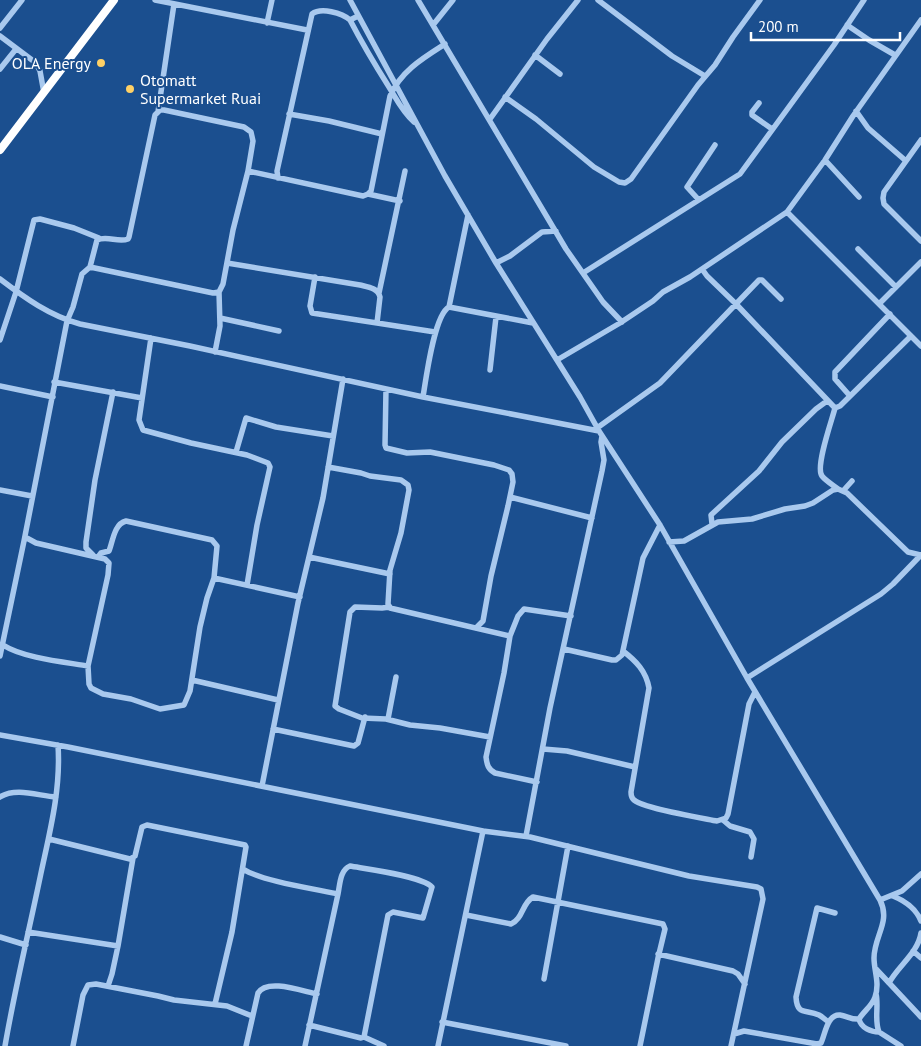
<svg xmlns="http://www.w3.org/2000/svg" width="921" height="1046" font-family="'PT Sans',sans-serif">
<rect width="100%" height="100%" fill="#1b4f8f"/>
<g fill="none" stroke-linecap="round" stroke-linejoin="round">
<path stroke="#a9c9ee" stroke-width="5.5" d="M155 0 307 30
M350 0 445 176 496 263 580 397 599 431 660 525 747 678 880 900 902 891 921 874
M418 0 566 249 603 302 622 322
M598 0 672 56 705 76
M350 20C362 43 375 65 389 87 397 100 402 111 414 122
M267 23 272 0
M433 25 453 0
M847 25 869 40 895 55
M0 28 22 0
M0 36 36 63 40 71 44 93
M535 55 560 74
M0 69 16 49
M505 97 536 119 594 167 619 182 625 183 631 179 698 85 715 65 733 37 760 0
M759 103 752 112V115L772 129
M856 111 868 128 906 161
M158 112 174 4
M289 114 329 121 382 134
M490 119 547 39 578 0
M921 140 884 192 883 198 884 204 921 241
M825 160 859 197
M248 171 363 196 368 194 371 191 390 96C401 71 423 58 445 44
M278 178 277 171 312 14C321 7 342 13 350 20L358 16
M368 194 400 201
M698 199 687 187 715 145
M787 212 825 160 853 116 921 20
M858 249 896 287
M227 263 360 285C368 287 378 288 380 297L377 323 435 332
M496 263 510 256 542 232 556 231
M702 269 707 276 736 304 835 408 840 406 911 336
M583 273 740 174 834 45 864 0
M315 277 310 306 312 313 377 323
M0 279C25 298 50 316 80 324L190 346 423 397 599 431
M379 293 405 171
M879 304 921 262
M449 307 468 215
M220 318 279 331
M151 338 139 420 143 430 191 443 247 455 268 463 270 467 257 525 247 585
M0 340 16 292 34 220 40 219 74 228 99 238
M215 352 220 326 219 292
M557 360 620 323 653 301 663 292 690 277 787 212 921 346
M490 370 496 317
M54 382 142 398
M0 386 53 397
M386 389 385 445 386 448 407 453 430 452 494 465 509 470 512 474 513 482 508 506 491 576 483 621 476 628
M850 396 835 379V372L890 314
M423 397C426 379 434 315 449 307L533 323
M835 408C832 420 815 467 822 476 826 481 833 485 838 489
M597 428 660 383 759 280H762L781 299
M236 452 246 418 276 427 333 436
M328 467 361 473 370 476 401 480 408 485 409 490 401 533 390 570 388 604 390 608 510 636
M0 490 32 496
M843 491 852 481
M510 497 592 518
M712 524 711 515 759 471 782 442 816 409 827 401
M669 542 684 541 718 522 752 519 785 509 805 506 813 503 833 490 838 489 847 493 908 552 921 555
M93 555 86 548V542L95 480 113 392
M309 557 390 574
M214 578 300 597
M390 607 382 608 355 607 350 612 335 706 339 709 362 718 386 719 410 725 440 728 490 737
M3 645C23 658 64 662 88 666L108 575 109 563 105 559 36 543 25 537
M564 649 612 660H616L622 655 643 558 660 525
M623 651C636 661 646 671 649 688L631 792C631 795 631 797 633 799 640 808 702 818 717 821L726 818 728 814 749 704 755 692
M0 656 24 541 67 321 73 307 82 274 90 267 97 240C107 235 118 243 128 239L129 237 155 115 160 110H164L244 127 251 132 253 141 248 171 233 230 223 284 219 292 213 293 90 267
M88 666 89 684 91 688 103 694 131 699 160 709 184 705 190 691 200 627 207 598 214 578 217 546 212 540 126 521C114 524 113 541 109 551L101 553 98 557
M747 678 881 594 893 584 921 555
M192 680 278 700
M388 719 396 677
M273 729 354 746 358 743 365 717
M0 735 68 747 483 831 530 837 689 876 757 887 761 889 763 899 731 1046
M543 749 567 751 635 767
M537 782 495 773C488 769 487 765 486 757L504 673 510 636 518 616 524 609 571 616
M262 786 298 603 323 498 343 379
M0 797C16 787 39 796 56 797
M723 820 730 826 750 832 754 839 751 857
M526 836 550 708 602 471 604 460 601 442 602 436
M49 839 130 859 135 856 142 827 147 825 245 845 246 847 232 932 215 1004
M243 869C261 881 315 889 338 894 340 884 340 870 350 866 367 869 422 876 432 887L423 918 393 912 388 915 364 1037 361 1038 309 1025
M893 896C905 901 916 908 921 921
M466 915 511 924C523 919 522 903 533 897L663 924 665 929 658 958 640 1046
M28 932 118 946
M0 937 26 945
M913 951 921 958
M658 954 733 971 738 974 745 984
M876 969 921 1017
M544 979 568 846
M889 983C898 966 918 953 921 933
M108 986 112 974 118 946 133 858
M876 994C879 1006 874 1020 879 1032L901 1046
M859 1019C864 1011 872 1006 875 997 880 983 874 971 874 958 874 936 891 922 880 900
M859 1019C861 1028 871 1032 879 1032
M442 1022 566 1046
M829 1022C825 1020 823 1017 819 1015 806 1009 797 1016 796 997L817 908 835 913
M734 1034 744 1031 817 1044 821 1043C825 1035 827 1014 840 1015 847 1016 852 1020 859 1019
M364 1037 384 1046
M5 1046C15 988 29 931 41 873 50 831 61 789 58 745
M73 1046 83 995 88 985 96 984 158 996 174 1000 227 1006 252 1016
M246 1046 258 993C267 978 302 991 317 994
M305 1046 338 894
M438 1046 483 831"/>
<path stroke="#fff" stroke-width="8" d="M0 150 114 0"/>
</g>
<g fill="#ffd166" stroke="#1b4f8f" stroke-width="2">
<circle cx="101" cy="63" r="5"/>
<circle cx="130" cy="89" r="5"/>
</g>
<g text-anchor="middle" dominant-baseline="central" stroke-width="4" stroke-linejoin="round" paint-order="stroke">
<g font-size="16" fill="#fff" stroke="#1b4f8f" text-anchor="end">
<text x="91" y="63">OLA Energy</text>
<text x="140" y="80" text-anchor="start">Otomatt<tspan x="140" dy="18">Supermarket Ruai</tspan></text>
</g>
</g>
<path d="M751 32v8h149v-8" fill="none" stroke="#ffffff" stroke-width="2.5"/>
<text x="758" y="32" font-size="15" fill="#ffffff" stroke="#1b4f8f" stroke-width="4" paint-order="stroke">200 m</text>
</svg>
